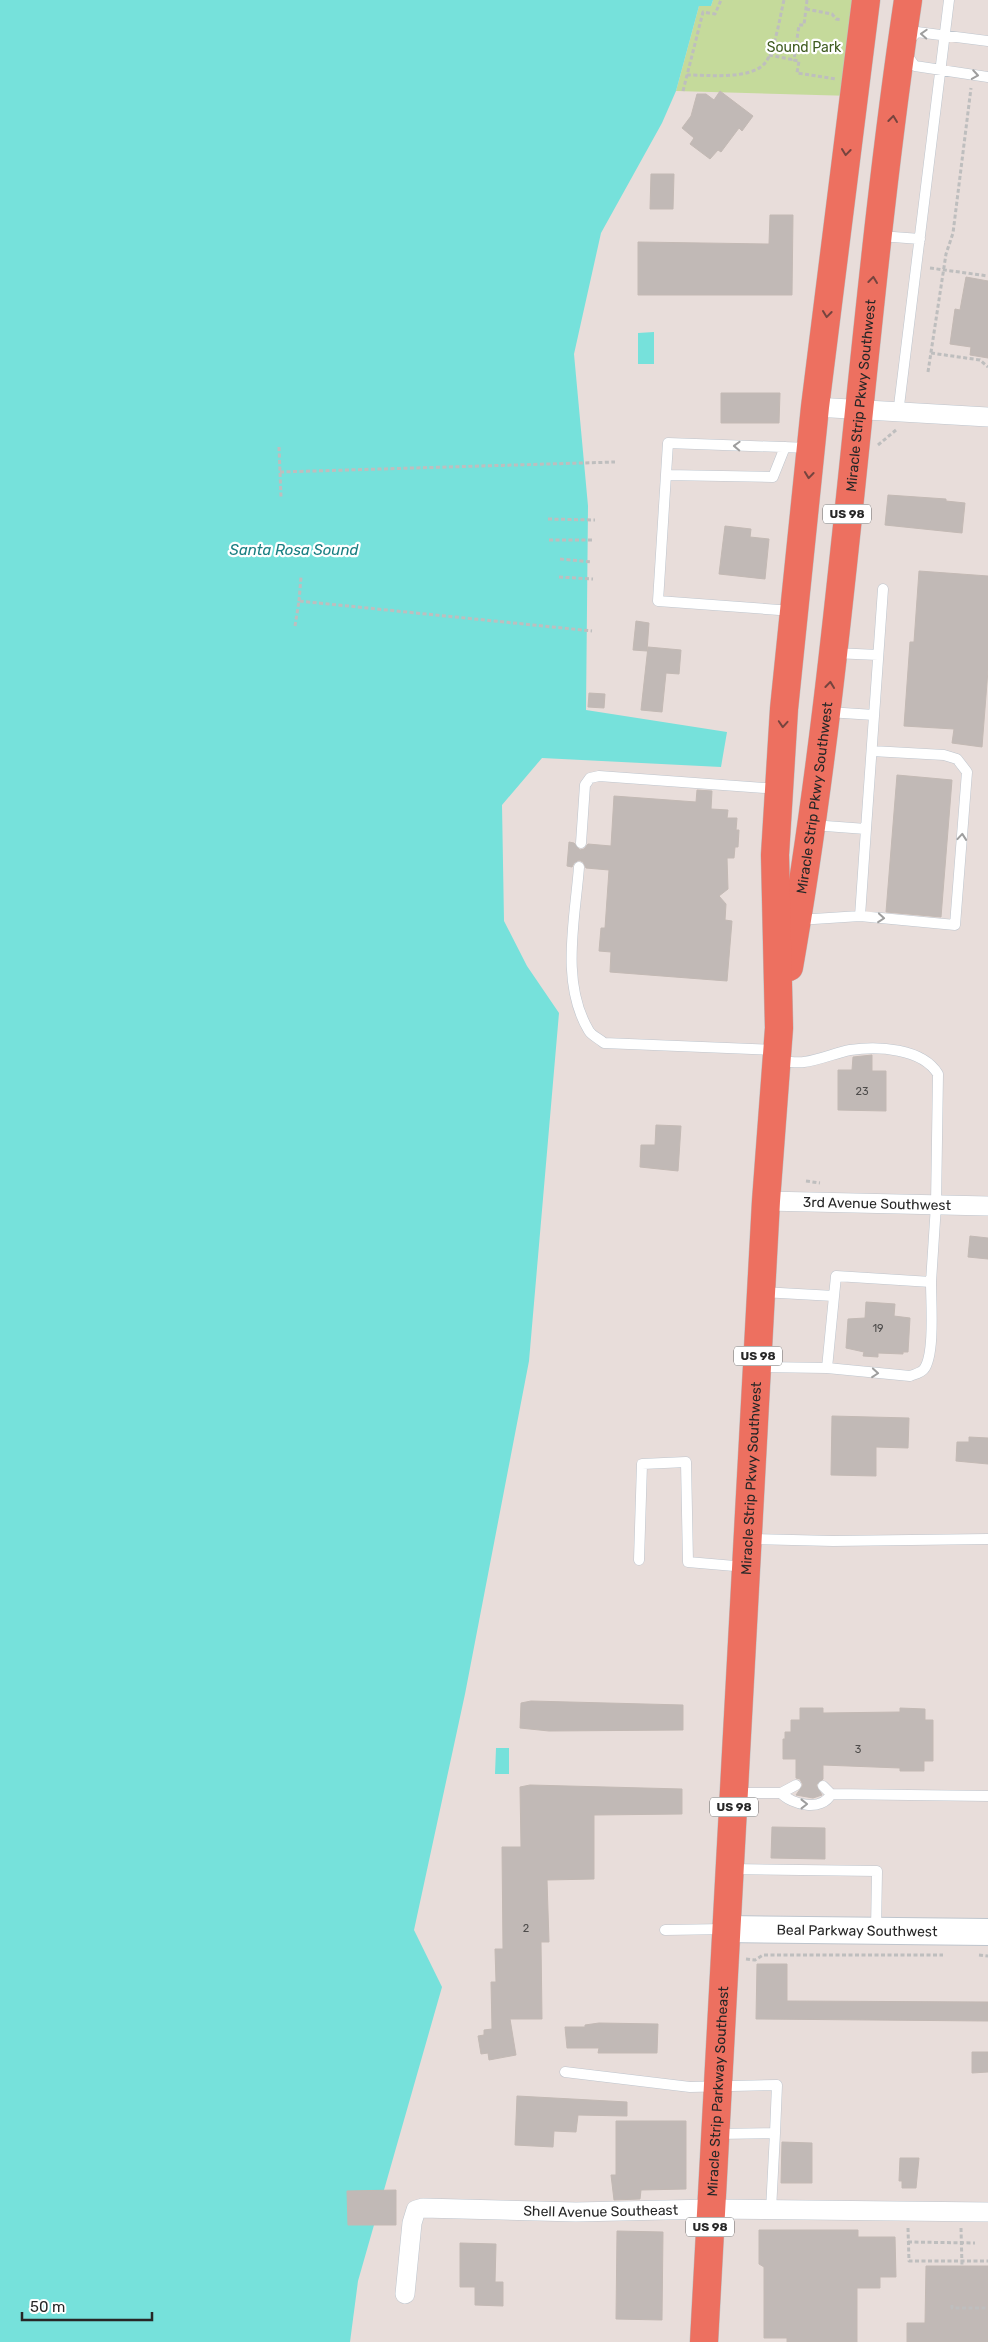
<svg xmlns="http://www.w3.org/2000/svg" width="988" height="2342" font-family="Rubik,sans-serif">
<rect width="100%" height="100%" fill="#e8ddda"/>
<path fill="#c5da9b" d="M713 0H867L853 96 676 91 699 6H711Z"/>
<path fill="#76e1db" d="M0 0H713L711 6H699L676 91 662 123 601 233 574 354 588 506 586 710 727 732 721 767 542 758 502 805 504 921 527 966 559 1013 529 1361 465 1694 414 1930 442 1987 358 2281 350 2342H0Z
M654 332V364H638V333Z
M496 1748H509V1774H495Z"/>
<path fill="#c1b9b6" stroke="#c3b9b4" d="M720 91 753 116 742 131 739 128 721 152 718 150 710 159 690 144 694 138 682 128 691 116 697 94H706L714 100Z
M651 174H674L673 209H650Z
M770 215H793L792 295H638V242L769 244Z
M966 277 988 281V358L970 355 971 347 950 344 955 309 960 310Z
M721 393H780L779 423H721Z
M888 495 946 499V501L965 503 962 533 885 525Z
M725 526 751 529 750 537 769 539 765 579 719 574Z
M919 571 988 576V670L982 747 952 743 954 729 904 726 910 642H914Z
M636 621 649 623 647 651 633 650Z
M648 647 681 650 679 674 666 673 662 712 641 710Z
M589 693 605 694 604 708 588 707Z
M897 775 952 780 941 917 886 912Z
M697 790 712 791 711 809 728 810 727 818H737L736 830H739L738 847H735L734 858H727L728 889 719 896 726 904 725 920 732 921 727 981 610 972 611 952 599 951 601 928H605L609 870 586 868 583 862 579 860 574 863 572 867 567 866 569 842 574 843 580 850 584 849 588 844 611 846 614 796 696 802Z
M872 1055V1071H886V1111L838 1110V1070H852L853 1057Z
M656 1125 681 1126 678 1171 640 1167 641 1145H655Z
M970 1236 988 1238V1259L968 1257Z
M866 1302 895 1304 894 1316 910 1318 908 1352H903V1354L878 1353V1357L863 1356 864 1352 846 1348 848 1319 865 1318Z
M832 1416 909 1418 908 1448 876 1447V1476L831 1475Z
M969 1437 988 1438V1464L956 1461 957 1442H969Z
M531 1701 683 1705V1730L549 1731 520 1728 521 1703Z
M800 1708H823V1713L900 1712V1708L925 1709V1720H933V1761H924V1771H900V1768L823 1765V1779L816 1785 822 1795 813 1798 796 1795 803 1785 800 1779 796 1778V1759H783V1739H785V1732H791V1720H800Z
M530 1785 682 1789V1814L594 1815V1879L547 1880 549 1942H541L542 2019H510L516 2055 489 2060 488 2053 481 2054 478 2036 484 2035V2030L492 2029 491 1982H496L495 1949H503L502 1847H521L520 1787Z
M772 1827 825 1828V1859L771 1858Z
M757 1964H787V2001L988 2002V2021L756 2019Z
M599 2023 658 2024 657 2053H598L599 2048H567L565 2027H585V2025Z
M972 2052H988V2072L972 2073Z
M517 2096 627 2102V2116L578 2115 576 2132 554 2131 553 2147 515 2145Z
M616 2121H686V2189L641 2190 640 2199 614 2200 611 2175H616Z
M782 2142 812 2143V2183H781Z
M900 2158H919L916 2188H902V2181H899Z
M396 2190V2225H348L347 2191Z
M759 2230H858V2237H895L896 2277H880V2288H857V2342H787V2338H764V2267L759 2264Z
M617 2231 663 2232 662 2320 616 2319Z
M460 2243 496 2244 495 2282H503V2306L475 2305V2287H460Z
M926 2266H988V2342H907V2323H925Z"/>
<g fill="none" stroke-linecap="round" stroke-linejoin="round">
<defs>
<path id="lane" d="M908 41 917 32 988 41
M906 54 915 66 988 77
M880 236 920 239
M898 414 949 0
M667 475 773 477 785 447
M793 611 658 601 668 443 810 448
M834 653 878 655
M828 712 874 715
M812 825 866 829 883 589
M581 843 585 785 590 778 599 776 778 789
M579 867C575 920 560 983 589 1031 592 1036 600 1039 604 1043L777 1050
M860 916 866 829
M798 920 860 916 955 925 967 772 957 759 944 755 872 751
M762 1292 834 1296
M758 1367 827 1368 836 1276 931 1282 936 1205 938 1074C922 1048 878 1046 850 1050 835 1053 820 1060 804 1062 796 1063 786 1061 777 1061
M827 1368 910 1376C915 1374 921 1373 924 1369 935 1355 931 1302 931 1282
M749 1539 833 1541 988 1539
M639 1560 642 1464 686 1462 688 1562 746 1567
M796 1785 781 1793C792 1805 822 1812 831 1794L823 1786
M735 1793H781
M831 1794 988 1796
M731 1869 877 1871 876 1931
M665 1930 725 1929
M565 2072 690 2087 777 2085 775 2133 716 2134
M771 2210 775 2133"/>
<g id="street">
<path d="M815 407 988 417"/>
<path id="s1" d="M766 1201 988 1206"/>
<path id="s2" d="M405 2294 412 2223 416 2210 423 2208 576 2212 711 2209 988 2212"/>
</g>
<g id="secondary">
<path id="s3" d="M726 1929 988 1932"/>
</g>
<g id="highway">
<path id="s4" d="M789 967C845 647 860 321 908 0"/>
<path id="s5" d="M704 2342 766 1201 779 1028 775 855 784 709 815 407 866 0"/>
</g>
</defs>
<use href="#lane" stroke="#bec5cd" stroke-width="11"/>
<use href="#street" stroke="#bec5cd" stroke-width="20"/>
<use href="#secondary" stroke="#bec5cd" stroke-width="28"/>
<use href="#highway" stroke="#bebebe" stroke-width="29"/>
<path stroke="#bebebe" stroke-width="3" stroke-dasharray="4 2.5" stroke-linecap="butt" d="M807 0 804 25H799L794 60 799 61 797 73 836 79
M806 9 832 14 836 19 842 20
M769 55 794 60
M687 75C708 75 751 80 765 63 775 51 780 16 784 0
M683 91 703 12 715 14 721 0
M930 268 988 276
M931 353 980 360 988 367
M928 372 946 254 953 233 971 88
M878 445 896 430
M279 447 281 497
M280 472 615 462
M548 519 595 520
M549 540H593
M560 559 592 562
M559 577 593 579
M299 601 301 577
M295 626 299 601 592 631
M806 1181 820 1183
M979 1955 988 1956
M746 1959 755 1960 763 1955H943
M908 2228 909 2261H988
M961 2228 962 2266
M908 2242 975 2243
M952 2305V2308H988"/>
<use href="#lane" stroke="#fff" stroke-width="10"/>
<use href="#street" stroke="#fff" stroke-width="19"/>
<use href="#secondary" stroke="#fff" stroke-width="26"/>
<use href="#highway" stroke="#ed7060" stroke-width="28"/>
</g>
<defs><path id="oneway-chevron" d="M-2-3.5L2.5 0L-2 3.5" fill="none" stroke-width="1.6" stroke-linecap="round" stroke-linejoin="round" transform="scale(1.25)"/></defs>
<g stroke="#9e9e9e">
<use href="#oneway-chevron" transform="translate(924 34) rotate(-177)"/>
<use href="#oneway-chevron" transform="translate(975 75) rotate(9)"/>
<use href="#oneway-chevron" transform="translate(737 446) rotate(-178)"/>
<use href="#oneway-chevron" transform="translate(962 837) rotate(-85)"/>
<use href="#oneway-chevron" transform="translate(881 918) rotate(5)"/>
<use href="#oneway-chevron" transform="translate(875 1373) rotate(5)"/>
<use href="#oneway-chevron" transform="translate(804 1804)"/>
</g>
<g stroke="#76443e">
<use href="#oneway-chevron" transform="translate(893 119) rotate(-83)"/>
<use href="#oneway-chevron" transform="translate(846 152) rotate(97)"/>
<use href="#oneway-chevron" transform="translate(873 280) rotate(-83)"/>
<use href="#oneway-chevron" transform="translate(827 314) rotate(97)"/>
<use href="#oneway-chevron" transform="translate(809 475) rotate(96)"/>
<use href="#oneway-chevron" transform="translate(830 685) rotate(-84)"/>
<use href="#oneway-chevron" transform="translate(783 724) rotate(94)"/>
</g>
<g text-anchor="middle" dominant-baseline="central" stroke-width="4.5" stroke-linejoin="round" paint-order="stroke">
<g font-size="11" fill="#4e4c4b">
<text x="862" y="1091">23</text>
<text x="878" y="1328">19</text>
<text x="858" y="1749">3</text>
<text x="526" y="1928">2</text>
</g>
<g fill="#fff" stroke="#686868" stroke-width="1">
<rect x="823" y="504.5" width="48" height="19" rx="4"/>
<rect x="734" y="1346.5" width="48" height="19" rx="4"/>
<rect x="710" y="1797.5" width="48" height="19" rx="4"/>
<rect x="686" y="2217.5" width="48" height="19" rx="4"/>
</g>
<g font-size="12" font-weight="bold" fill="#272727">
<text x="847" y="514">US 98</text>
<text x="758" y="1356">US 98</text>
<text x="734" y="1807">US 98</text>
<text x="710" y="2227">US 98</text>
</g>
<g font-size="14" fill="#3f5b20" stroke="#fff">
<text x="804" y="47">Sound Park</text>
</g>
<g font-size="14" fill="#272727" stroke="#fff">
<text stroke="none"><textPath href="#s4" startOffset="576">Miracle Strip Pkwy Southwest</textPath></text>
<text stroke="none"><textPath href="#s4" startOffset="171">Miracle Strip Pkwy Southwest</textPath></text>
<text stroke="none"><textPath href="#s1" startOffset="111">3rd Avenue Southwest</textPath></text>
<text stroke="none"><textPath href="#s5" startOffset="865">Miracle Strip Pkwy Southwest</textPath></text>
<text stroke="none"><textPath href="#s3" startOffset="131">Beal Parkway Southwest</textPath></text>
<text stroke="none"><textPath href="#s5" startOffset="251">Miracle Strip Parkway Southeast</textPath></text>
<text stroke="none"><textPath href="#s2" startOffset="270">Shell Avenue Southeast</textPath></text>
</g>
<g font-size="15" font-style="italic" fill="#1a7f82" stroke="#fff">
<text x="294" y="550">Santa Rosa Sound</text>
</g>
</g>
<path d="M22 2312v8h130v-8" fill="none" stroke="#272727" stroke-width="2.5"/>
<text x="30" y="2312" font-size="15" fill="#272727" stroke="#ffffff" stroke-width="4" paint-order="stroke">50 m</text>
</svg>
